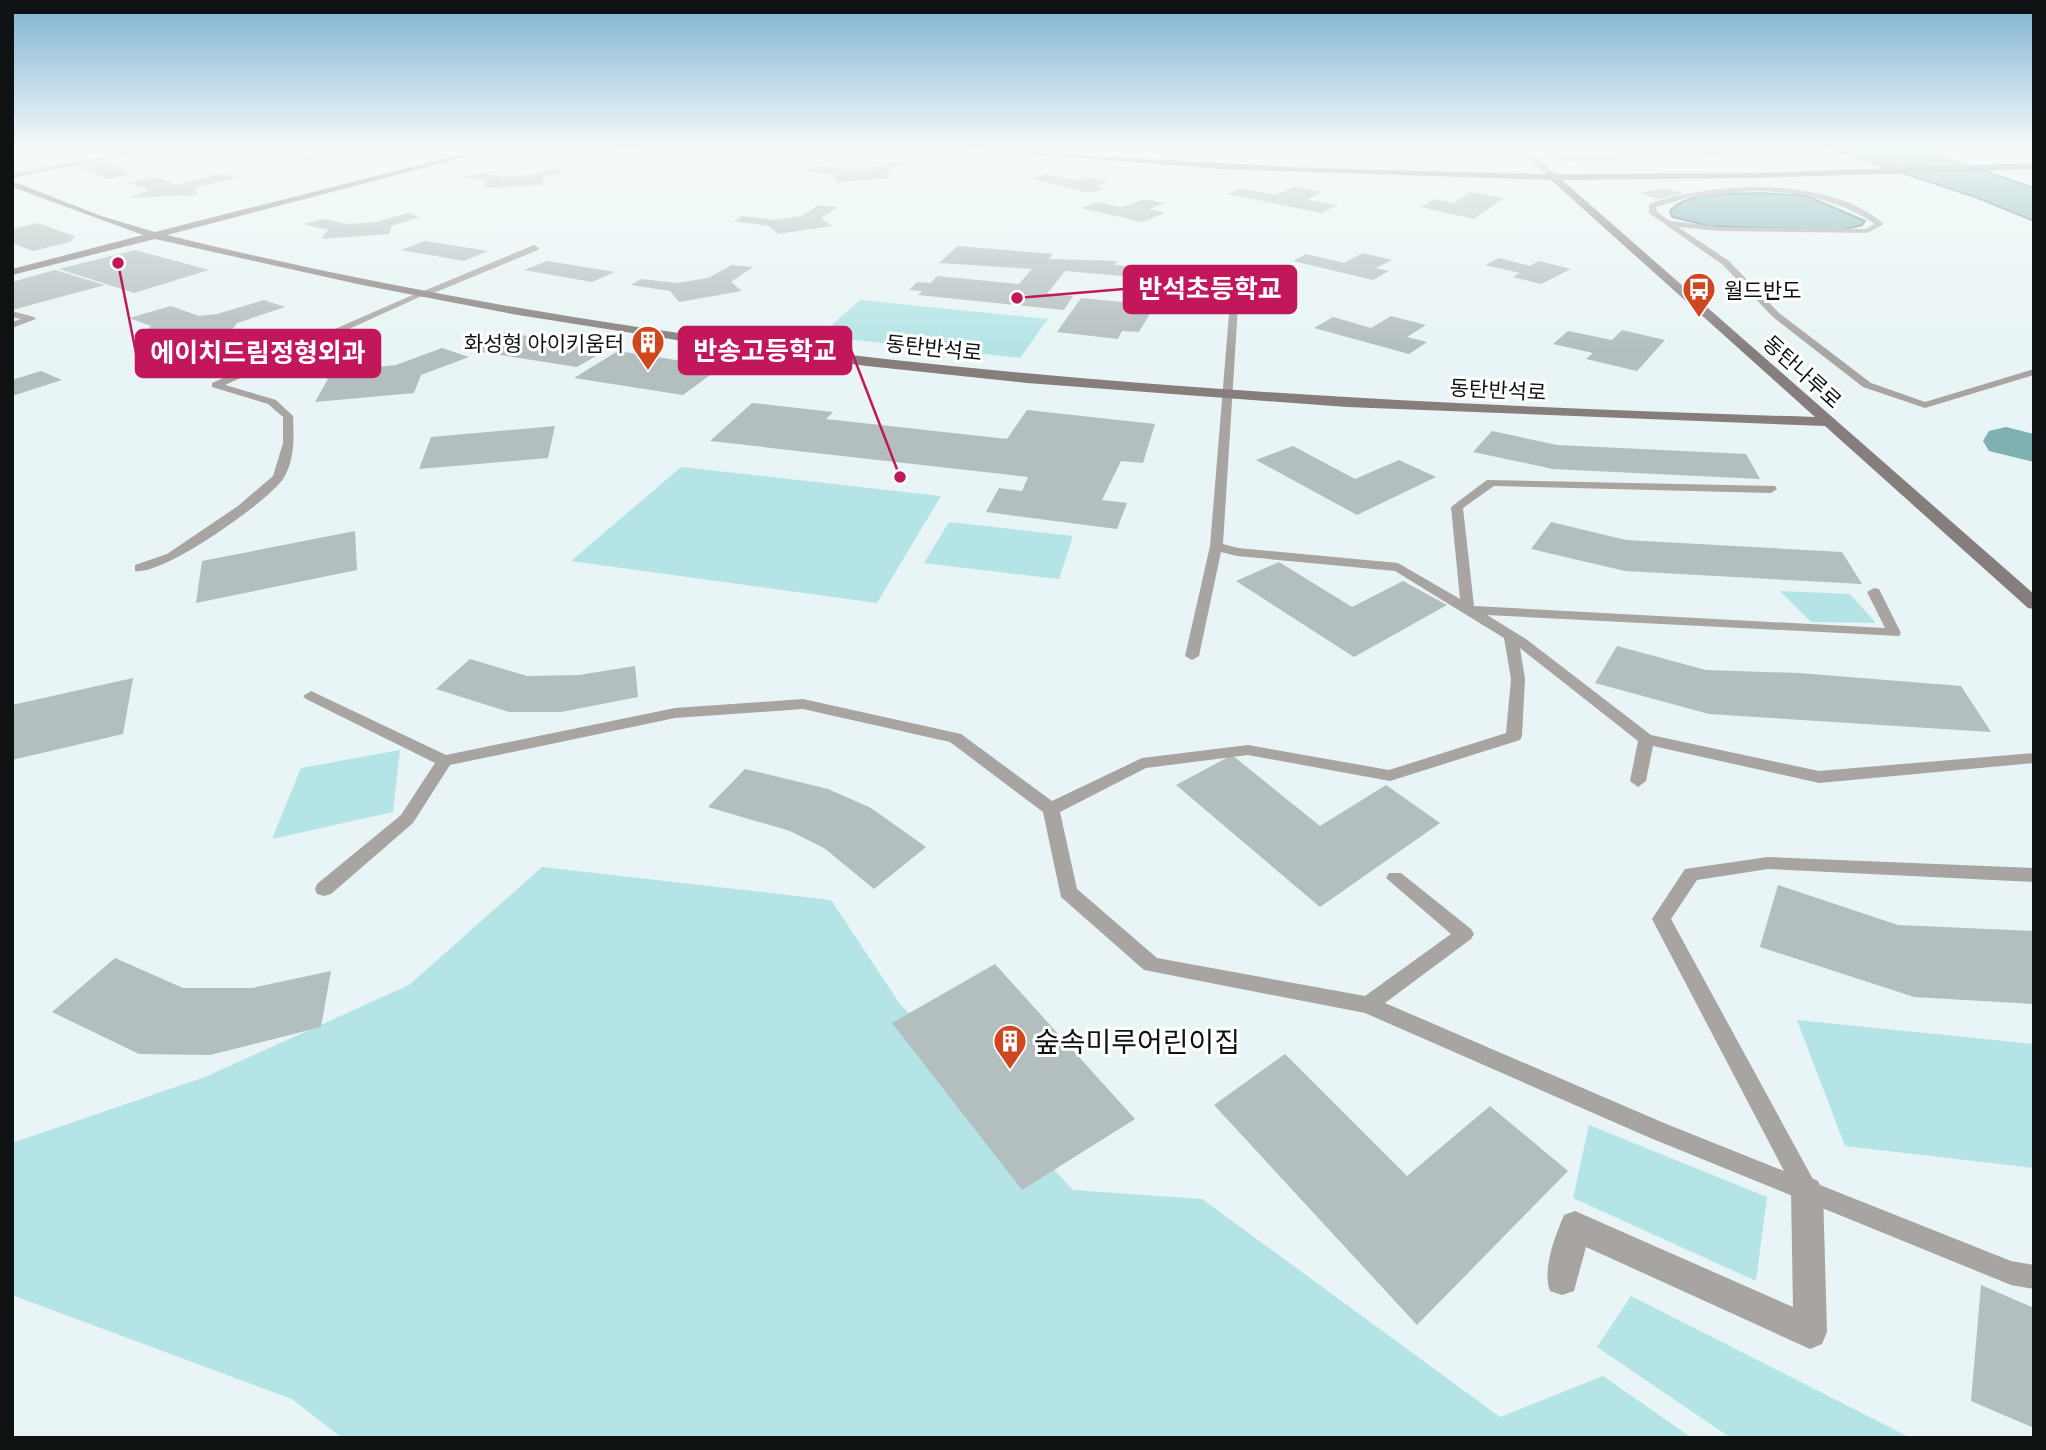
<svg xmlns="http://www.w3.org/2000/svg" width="2046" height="1450" font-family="Lato,'Noto Sans KR',sans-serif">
<rect width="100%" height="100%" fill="#e8f4f5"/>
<path fill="#b4e4e6" d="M860 300 1048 319 1020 358 819 336Z
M681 467 941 496 877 603 571 561Z
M949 522 1073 536 1059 579 924 563Z
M1780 591 1850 594 1876 623 1811 622Z
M400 750 393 812 272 839 301 768Z
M542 867 831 900 900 1004 1073 1190 1202 1199 1500 1417 1603 1376 1692 1438H342L292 1399 12 1295V1143L205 1077 409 985Z
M1797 1020 2034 1044V1168L1845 1146Z
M1589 1125 1767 1197 1756 1281 1573 1198Z
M1631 1296 1911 1438H1731L1597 1347Z"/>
<path fill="#7fb0b2" stroke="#5d8182" stroke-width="2" d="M1828 148H1927L1930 152 2034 188V221L1978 198Z
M1761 193 1807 196 1865 221 1862 225 1842 230 1709 226 1672 217 1670 211C1690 189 1733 195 1761 193Z"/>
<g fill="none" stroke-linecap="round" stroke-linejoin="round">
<path fill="#7fb0b2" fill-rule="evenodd" d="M2006 427 2034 434V462L1989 451 1983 441 1989 431Z"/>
</g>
<path fill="#b3bebf" d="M309 148H361L367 157 304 159 322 152Z
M617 148H661L614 151Z
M1536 148H1711L1726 156 1569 161 1549 157Z
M105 162 133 174 107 179 76 167Z
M890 162 902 165 886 172 892 178 836 182 834 175 806 171 820 166 846 170 869 169Z
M555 168 565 171 543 178V185L483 188 487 181 463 177 480 173 504 177 528 175Z
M220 174 236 178 196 187 197 195 128 198 150 190 128 183 157 177 177 185Z
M1046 174 1076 181 1089 177 1109 182 1096 186 1105 188 1090 193 1030 178Z
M1294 187 1322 192 1307 200 1338 205 1321 213 1228 194 1240 188 1276 195Z
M1664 188 1683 193 1658 199 1639 193Z
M1470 192 1504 198 1474 219 1421 207 1434 199 1454 203Z
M1145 199 1165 203 1149 209 1165 213 1142 222 1081 208 1098 202 1122 207Z
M819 205 838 207 821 218 832 226 778 234 769 226 734 221 742 216 774 220 801 216Z
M409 213 419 217 392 226 389 234 321 239 328 230 303 224 324 219 348 224 376 222Z
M38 223 60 231 75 236 70 242 33 251 12 243V229Z
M425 241 488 251 464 261 401 250Z
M958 246 1053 254 1049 259 1117 261 1114 265 1140 267 1134 277 1065 271 1047 294 1073 296 1064 310 918 295 922 291 909 290 917 282 931 283 937 276 1019 284 1032 269 939 263Z
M135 250 209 270 134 293 59 269Z
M1363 253 1392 260 1376 268 1389 271 1373 280 1293 261 1306 254 1344 263Z
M1499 258 1530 266 1539 261 1571 269 1541 284 1513 277 1520 273 1485 265Z
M547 261 615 272 592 282 524 270Z
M732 265 753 267 731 282 742 291 679 302 670 291 631 285 641 279 677 283 708 278Z
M55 270 105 285 12 310V282Z
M1081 298 1155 305 1139 332 1122 331 1118 339 1057 332Z
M264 300 285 307 237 323 226 338 133 345 151 326 129 318 171 306 199 316 217 314Z
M1391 316 1426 325 1407 337 1427 342 1409 354 1314 328 1333 317 1371 328Z
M1622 330 1665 340 1637 371 1586 359 1593 353 1553 344 1568 331 1612 340Z
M504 332 608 349 577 367 469 350Z
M442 348 469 357 421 375 414 393 315 402 328 379 302 369 343 355 377 367 396 365Z
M618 351 721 367 683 395 574 378Z
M41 371 62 380 12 396V380Z
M752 403 833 412 826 419 1007 439 1027 410 1155 424 1143 463 1121 461 1102 500 1127 503 1117 529 986 512 999 488 1022 491 1028 477 710 441Z
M555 426 548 458 419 469 431 437Z
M1492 431 1557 445 1746 454 1760 479 1553 469 1473 452Z
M1293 446 1355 479 1399 460 1436 477 1357 515 1256 460Z
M1551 522 1626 540 1842 552 1862 584 1625 571 1531 549Z
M355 531 357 570 196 603 202 561Z
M1279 562 1352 607 1403 581 1447 605 1354 657 1236 581Z
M1617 646 1706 670 1799 673 1961 686 1991 732 1709 714 1595 683Z
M470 659 527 676 579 675 635 666 638 697 561 712H509L436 689Z
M133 678 123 734 12 760V705Z
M1232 755 1320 826 1386 785 1440 823 1320 907 1176 785Z
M745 769 828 789 871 808 926 847 874 889 824 848 790 831 708 807Z
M1778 885 1898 925 2034 931V1004L1914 997 1760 947Z
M115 958 183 988H252L331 971 321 1027 210 1055 139 1054 52 1012Z
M995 964 1135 1119 1022 1190 892 1023Z
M1285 1054 1407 1176 1490 1106 1568 1171 1417 1325 1214 1105Z
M1981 1285 2034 1308V1428L1971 1401Z"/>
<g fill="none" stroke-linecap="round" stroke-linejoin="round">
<path fill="#a8a4a2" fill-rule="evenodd" d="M147 148H159L12 178V174Z
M1750 187C1796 187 1847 193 1884 224L1867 233 1721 231 1678 227 1729 261 1779 313 1871 383 1925 402 2034 369V375L1925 408 1863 387 1773 317 1723 265 1649 213V204C1682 192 1715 189 1750 187ZM1750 191C1797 191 1835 198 1875 224L1866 229 1721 227 1670 221 1657 212 1656 207 1686 198Z
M1235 287 1239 290 1223 544 1238 548 1398 563 1460 599 1451 507 1487 480 1775 486 1777 489 1771 493 1494 486 1463 508 1474 606 1885 628 1867 592 1874 588 1879 589 1901 633 1899 636 1487 615 1526 639 1651 735 1819 771 2034 753V763L1819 783 1653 746 1646 781 1638 787 1630 781 1638 741 1520 648 1525 679 1522 736 1520 740 1390 781 1248 755 1146 768 1060 812 1077 889 1157 958 1365 996 1451 934 1386 878 1389 873H1401L1471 929 1474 934 1471 939 1385 1003 1664 1123 1784 1171 1652 919 1685 869 1768 857 2034 868V882L1768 869 1697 880 1671 919 1815 1183 2011 1261 2034 1265V1289L2011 1285 1648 1137 1365 1013 1144 970 1061 897 1043 812 950 742 803 709 675 718 450 765 413 823 331 894 324 896 317 894 315 889 317 884 401 815 435 763 306 699 303 696 311 691 446 755 675 708 803 699 961 734 1052 801 1142 758 1248 745 1389 770 1506 733 1511 679 1504 638 1395 571 1237 556 1221 552 1199 656 1192 660 1185 656 1210 546 1231 290Z
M417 293 424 295 225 385 276 400 293 416C294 436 295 461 283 479 267 502 163 576 135 571V565L167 554 238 506 273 476 283 443V417L268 404 212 387V383Z
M12 311 34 317 36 319 12 328V322L21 319 12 317Z"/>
<path fill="#a8a4a2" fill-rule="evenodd" d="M1517 148H1526L1548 167V171H1542Z
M534 245 539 248 538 250 424 297 414 295Z
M1807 1176 1818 1181 1823 1191 1827 1332 1822 1344 1810 1349 1586 1247 1574 1291 1562 1295 1550 1291C1542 1270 1555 1236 1564 1215L1575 1211 1793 1307 1791 1191 1796 1181Z"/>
<path fill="#857e7c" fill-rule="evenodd" d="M486 148H500L167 235C707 368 1262 400 1815 417L1551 180 1222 169 956 148 1310 168 1545 174 1549 170 1556 174 1754 173 2034 163V169L1754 178 1562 180 2034 594V609L2028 608 1825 426 1347 407 1027 383 867 366 708 345 512 314 362 285 155 239 12 275V269L143 235 12 187V181L101 216 155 232Z"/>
</g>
<linearGradient id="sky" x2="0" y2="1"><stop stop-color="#7eb2d2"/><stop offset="0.42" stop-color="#f5fafa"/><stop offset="1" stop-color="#f5fafa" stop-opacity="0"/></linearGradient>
<rect width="2046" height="351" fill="url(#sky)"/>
<defs>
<symbol id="bus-pin" viewBox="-11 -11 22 30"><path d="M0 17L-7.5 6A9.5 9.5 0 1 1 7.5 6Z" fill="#d0471f" stroke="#fff"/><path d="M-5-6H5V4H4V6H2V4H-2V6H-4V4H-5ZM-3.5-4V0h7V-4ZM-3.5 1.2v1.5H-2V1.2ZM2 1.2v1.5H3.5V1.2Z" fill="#fff"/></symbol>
<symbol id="building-pin" viewBox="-11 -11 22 30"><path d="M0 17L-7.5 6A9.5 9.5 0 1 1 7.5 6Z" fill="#d0471f" stroke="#fff"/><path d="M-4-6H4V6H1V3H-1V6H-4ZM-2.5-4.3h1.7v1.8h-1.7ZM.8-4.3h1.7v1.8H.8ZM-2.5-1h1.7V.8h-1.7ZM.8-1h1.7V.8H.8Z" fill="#fff"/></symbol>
</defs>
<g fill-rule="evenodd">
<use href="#bus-pin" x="1680" y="270" width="38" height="52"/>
<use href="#building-pin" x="629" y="323" width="38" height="52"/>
<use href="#building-pin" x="991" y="1022" width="38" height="52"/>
</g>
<g text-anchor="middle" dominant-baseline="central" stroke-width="6" stroke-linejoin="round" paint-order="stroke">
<g font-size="21" fill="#0e1212" stroke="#fff" text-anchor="start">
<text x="1724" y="289">월드반도</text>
<text x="624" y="342" text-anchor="end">화성형 아이키움터</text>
</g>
<g font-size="21" fill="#0e1212" stroke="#fff">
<text transform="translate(934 347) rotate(6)">동탄반석로</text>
<text transform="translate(1803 371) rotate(42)">동탄나루로</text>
<text transform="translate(1498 389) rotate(3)">동탄반석로</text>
</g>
<g font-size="28" fill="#0e1212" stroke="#fff" text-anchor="start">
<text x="1034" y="1041">숲속미루어린이집</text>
</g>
</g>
<path fill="none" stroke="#c2185b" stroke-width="2.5" d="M1017 298L1124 289M900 477L851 350M118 263L136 353"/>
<g fill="#c2185b" stroke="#fff" stroke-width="2.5">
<circle cx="1017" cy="298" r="7"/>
<circle cx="900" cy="477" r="7"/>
<circle cx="118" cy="263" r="7"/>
</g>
<g fill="#c2185b" stroke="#c2185b" stroke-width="2.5">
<rect x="1124" y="266" width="172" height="47" rx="7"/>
<rect x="679" y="327" width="172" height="47" rx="7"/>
<rect x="136" y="330" width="244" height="47" rx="7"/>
</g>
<g font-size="26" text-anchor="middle" font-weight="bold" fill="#fff">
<text x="1210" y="298">반석초등학교</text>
<text x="765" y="360">반송고등학교</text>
<text x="258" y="362">에이치드림정형외과</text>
</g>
<rect width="2046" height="1450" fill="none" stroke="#0e1212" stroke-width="28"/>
</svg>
